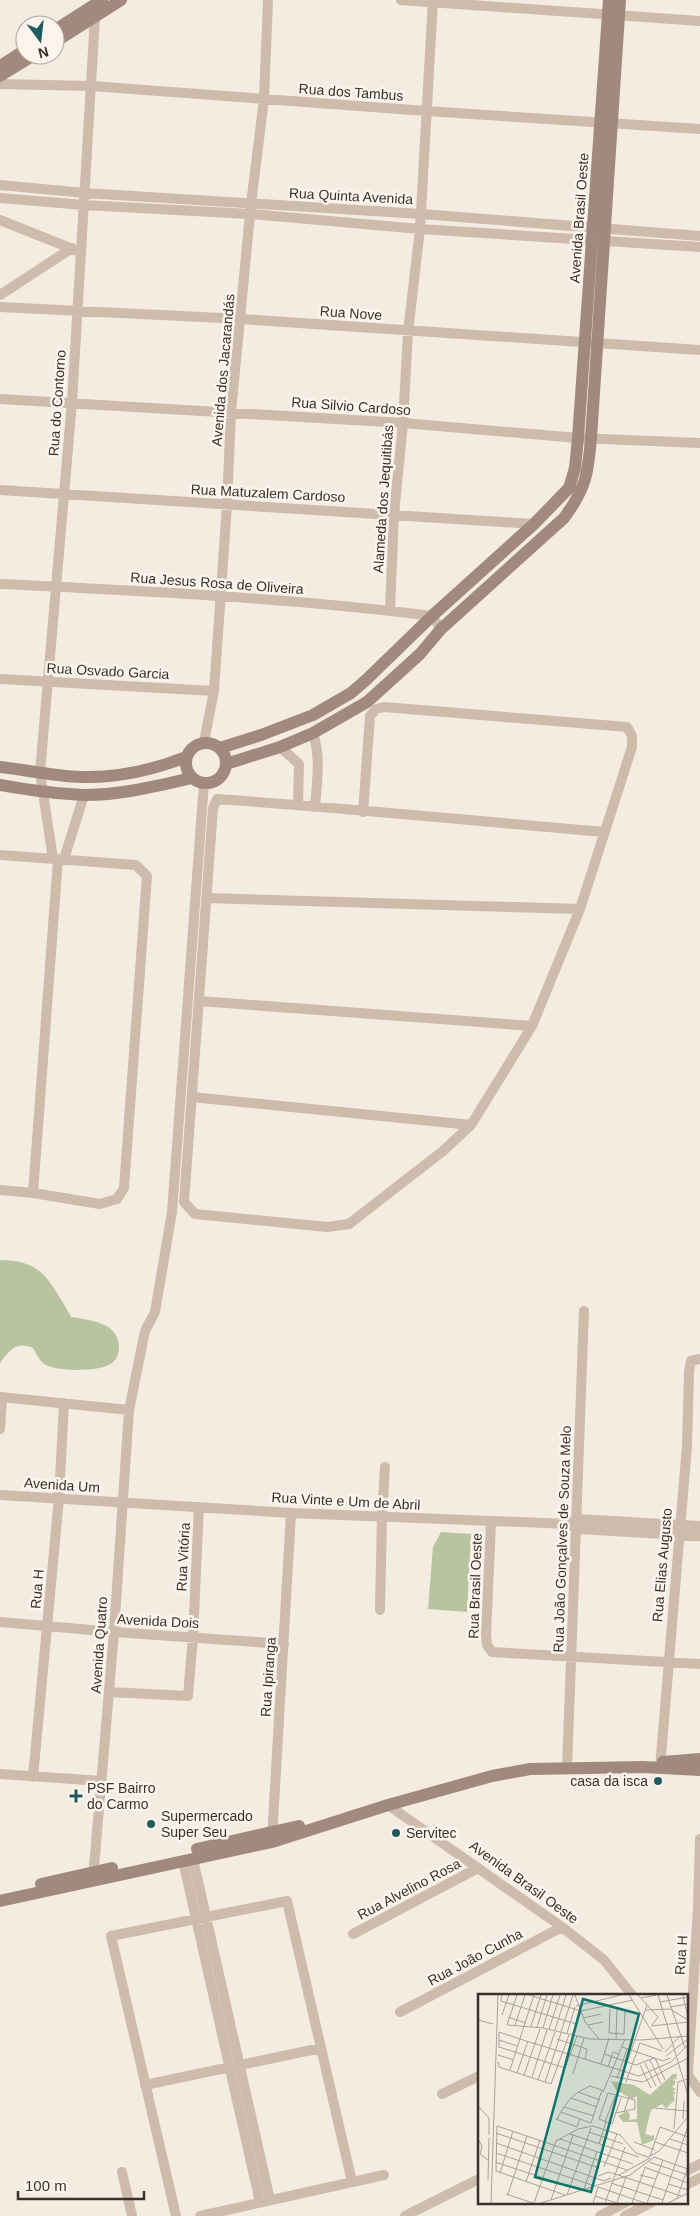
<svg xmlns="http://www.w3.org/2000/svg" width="700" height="2216" font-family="Arial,sans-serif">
<rect width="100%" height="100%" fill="#f4ebe1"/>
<path fill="#b8c4a0" d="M0 1260C30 1261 42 1268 57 1293 62 1301 67 1309 71 1317 89 1320 118 1322 119 1346 119 1353 117 1359 112 1363 101 1372 56 1372 44 1364 39 1360 36 1353 33 1348 16 1341 10 1350 0 1363Z
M441 1532 471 1534 467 1612 428 1609 433 1547Z"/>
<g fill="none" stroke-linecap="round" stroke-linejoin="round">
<path stroke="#cdbbac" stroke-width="10" d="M401 0 700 21
M0 84 91 86 426 111 700 129
M0 185 85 193 421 214 700 236
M0 198 84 205 250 214 420 229 700 247
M0 220 80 252
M0 295 72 248
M0 307 241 319 700 350
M0 399 403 423 578 438 700 443
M0 490 534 524
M0 584C144 591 289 598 432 616L441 629
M390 611 394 514 403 423 408 332 420 229 433 0
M0 679 214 691
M313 733C321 758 317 781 315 807
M204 742 214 691 227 505 231 412 251 204 264 99 268 0
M280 747 299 764 298 805
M363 812 370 716 376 709 384 707 627 727 632 736V747L580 909 532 1026 471 1125 443 1151 349 1224 327 1227 195 1214 184 1202 213 808 217 799C346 808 476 821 605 832
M0 855 136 865 147 876 124 1188 117 1199 100 1204 33 1193 0 1190
M53 859 40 772 72 402 95 17
M64 859 84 795
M207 898 580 909
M199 1001 532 1026
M192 1097 471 1125
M33 1193 58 859
M0 1397 129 1410
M0 1429 2 1398
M0 1495 291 1513 569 1524 577 1529 700 1536
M491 1522 486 1635 487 1645 492 1652 700 1664
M572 1522 577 1519 700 1526
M380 1610 382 1517 385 1467
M0 1622 114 1632 284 1644
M109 1692 188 1696 193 1637 199 1507
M660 1768 687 1446 689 1372 691 1361 700 1359
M567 1769 584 1311
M0 1774 102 1781
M33 1777 59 1498 64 1403
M388 1805 562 1927 604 1960 632 1995
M272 1839 291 1513
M193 1859 270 2200
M183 1861 260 2202
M93 1879 114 1632 129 1410 145 1331 155 1312 172 1212 204 783
M353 1934 478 1868
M400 2012 562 1927
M686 2072 700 2092
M688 2074 698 1908 700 1839
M145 2085 321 2048
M442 2094 479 2076
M686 2171 700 2164
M122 2172 132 2216
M686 2185 700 2178
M176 2216 111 1936 287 1901 352 2182
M200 2216 384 2175
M405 2216 479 2179
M600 2216 626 2202
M625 2216 652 2202"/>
<path stroke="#a18a7d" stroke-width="12" d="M55 30 102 0
M55 42 121 0
M0 66 25 50
M0 76 34 55
M186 763a20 20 0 1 1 40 0a20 20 0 1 1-40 0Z
M220 748 261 735 313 715 351 693 366 680 432 616 534 524 569 488 575 468 578 438 609 0
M226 764 280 747 313 733 367 702 420 654 441 629 564 518C586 488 588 474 591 438L620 0
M0 767C27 770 54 776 81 777 117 778 153 770 186 757
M0 785C28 790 56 794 85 795 121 795 157 786 192 778
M663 1762 700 1759
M197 1849 299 1826
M41 1884 112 1868
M0 1901 272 1842 388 1805 492 1776 530 1769 643 1767 700 1770"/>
</g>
<g fill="#1f5a5e" stroke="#fbf5ee" stroke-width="2">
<circle cx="658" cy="1781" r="5"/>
<path d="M73.5 1788.5h5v5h5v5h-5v5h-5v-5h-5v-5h5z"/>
<circle cx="151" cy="1824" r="5"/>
<circle cx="396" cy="1833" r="5"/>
</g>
<g text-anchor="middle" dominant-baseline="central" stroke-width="5" stroke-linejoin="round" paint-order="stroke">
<g font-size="14" fill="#3b302b" stroke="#fbf5ee">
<text transform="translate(351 92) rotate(4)">Rua dos Tambus</text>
<text transform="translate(351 196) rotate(3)">Rua Quinta Avenida</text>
<text transform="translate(579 218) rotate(-86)">Avenida Brasil Oeste</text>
<text transform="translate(351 313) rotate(4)">Rua Nove</text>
<text transform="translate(223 370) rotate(-85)">Avenida dos Jacarandás</text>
<text transform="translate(57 403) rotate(-86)">Rua do Contorno</text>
<text transform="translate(351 406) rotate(4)">Rua Silvio Cardoso</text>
<text transform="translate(268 493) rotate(3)">Rua Matuzalem Cardoso</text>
<text transform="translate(383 499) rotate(-86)">Alameda dos Jequitibás</text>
<text transform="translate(217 583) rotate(4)">Rua Jesus Rosa de Oliveira</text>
<text transform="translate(108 671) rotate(3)">Rua Osvado Garcia</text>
<text transform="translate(62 1485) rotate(4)">Avenida Um</text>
<text transform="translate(346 1501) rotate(3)">Rua Vinte e Um de Abril</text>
<text transform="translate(562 1539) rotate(-88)">Rua João Gonçalves de Souza Melo</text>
<text transform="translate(183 1557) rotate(-87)">Rua Vitória</text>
<text transform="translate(662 1565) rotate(-85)">Rua Elias Augusto</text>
<text transform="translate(475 1586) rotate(-88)">Rua Brasil Oeste</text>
<text transform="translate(37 1589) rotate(-85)">Rua H</text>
<text transform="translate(158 1621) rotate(3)">Avenida Dois</text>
<text transform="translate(99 1645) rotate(-86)">Avenida Quatro</text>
<text transform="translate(268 1677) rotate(-86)">Rua Ipiranga</text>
<text transform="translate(524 1882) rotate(36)">Avenida Brasil Oeste</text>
<text transform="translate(409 1889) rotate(-28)">Rua Alvelino Rosa</text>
<text transform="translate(681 1955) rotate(-86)">Rua H</text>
<text transform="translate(475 1957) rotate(-28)">Rua João Cunha</text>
</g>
<g font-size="14" fill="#3b302b" stroke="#fbf5ee" text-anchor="start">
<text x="648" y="1781" text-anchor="end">casa da isca</text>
<text x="87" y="1788">PSF Bairro<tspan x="87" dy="16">do Carmo</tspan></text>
<text x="161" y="1816">Supermercado<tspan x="161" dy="16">Super Seu</tspan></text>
<text x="406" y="1833">Servitec</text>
</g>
</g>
<g transform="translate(478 1994)">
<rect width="210" height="210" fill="#f4ebe1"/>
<path d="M195 80H199L198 86 195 84 198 89 194 93 198 95 195 97 198 99 195 101 197 106 188 114 184 110 173 116 167 140 174 142 176 140V146L164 151 159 128H145L140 122 149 117 152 120 151 126 159 125V102L154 105 138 96 133 87 156 91 172 101Z" fill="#b8c4a0"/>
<path fill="none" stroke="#aaa098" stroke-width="1" d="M24 1 23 7 98 30M51 1 103 17 155 6M97 1 107 28 121 45M151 1 185 55M160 1 180 23 174 31M180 1 210 101M189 1 207 54M205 1 210 24M163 4 178 1M182 8 210 3M98 12 143 1M192 13 210 10M132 15 131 39 146 40 147 16M168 16 192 15 210 26M24 21 31 1M30 23 48 29M105 24 123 20M0 26 15 30M29 31 39 1M30 31 65 34 112 45 163 46 210 42M37 31 47 1M110 31 125 28M53 32 63 1M173 32 210 28M59 33 69 1M65 34 75 1M71 35 82 1M77 36 88 1M21 38 57 50M83 38 95 1M89 39 97 13M95 42 103 17M79 45 109 55 107 65M138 45 139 15M21 46 39 52M55 49 161 82 193 68 210 51M162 49 184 57M21 53 87 74 99 42M144 53 185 67 192 64M21 54V38M187 58 202 42M126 60 158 71 176 64M20 61 36 66M188 62 210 45M177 64 187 86M172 66 183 90M20 68 21 73 73 90 91 41M167 69 178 92M123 70 131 44M162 71 173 94M130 73 135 58 141 60M32 76 56 1M39 79 50 47M95 80 106 44M46 81 62 35M133 82 165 88 210 64M54 83 69 36M139 84 149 55M60 86 77 38M143 86 169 11M67 88 83 39M148 88 162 49M100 98 122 106M125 98 147 45M93 104 119 113M0 112 11 124V141M86 113 116 122M177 114 210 117M83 118 102 125 107 127 113 129 124 96 112 92 100 98 93 104 86 113 83 118 79 125H78L99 133 102 125M146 118 151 103M138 119 157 115V106L130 99 121 125 134 130 143 104M205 125 206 107M127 128 137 102M115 132 142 141 158 159 170 163 181 157 209 124M196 135 200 88 210 85M111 138 145 150M18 139 121 174M92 140 161 163M0 145 4 152 2 160 10 166M82 145 155 170M192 145 210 151M156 148 177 156M177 148 210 159M18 149 126 187 133 184M121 150 128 128M18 159 117 192M172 162 182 133 210 143M176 163 210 175M17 168 102 196M171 168 210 181M126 173 139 140M166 173 210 189M22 179 35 137M141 181 172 164M162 181 178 185M120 182 131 178 203 202M10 186 11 144M48 188 62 146M133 189 185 206M190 190 210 196M120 193 167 209M106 195 119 157M28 200 55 209M30 200 49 142M87 201 18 177 19 132 149 176M89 201 113 134M117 202 139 209M199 204 210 173M73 206 95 141M13 209 20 1M56 209 78 147 100 135 115 132M63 209 152 181 176 163M115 209 120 193M127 209 147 153M139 209 148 183M154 209 167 174M169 209 185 166M184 209 210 132M190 209 210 199"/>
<path fill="#0f766e" fill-opacity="0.15" stroke="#0f766e" stroke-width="2.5" d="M105 5 161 20 113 198 57 183Z"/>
<rect width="210" height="210" fill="none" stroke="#3b302b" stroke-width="2.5"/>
</g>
<g transform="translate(40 40) rotate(165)"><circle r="24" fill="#fbf5ee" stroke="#aea6a0"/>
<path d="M0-4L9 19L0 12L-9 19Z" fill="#1f5a5e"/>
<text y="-8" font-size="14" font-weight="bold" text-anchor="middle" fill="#3b302b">N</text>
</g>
<path d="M18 2191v8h126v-8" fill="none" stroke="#3b302b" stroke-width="2.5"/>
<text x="25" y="2191" font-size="15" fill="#3b302b" stroke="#fbf5ee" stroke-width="4" paint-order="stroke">100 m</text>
</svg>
